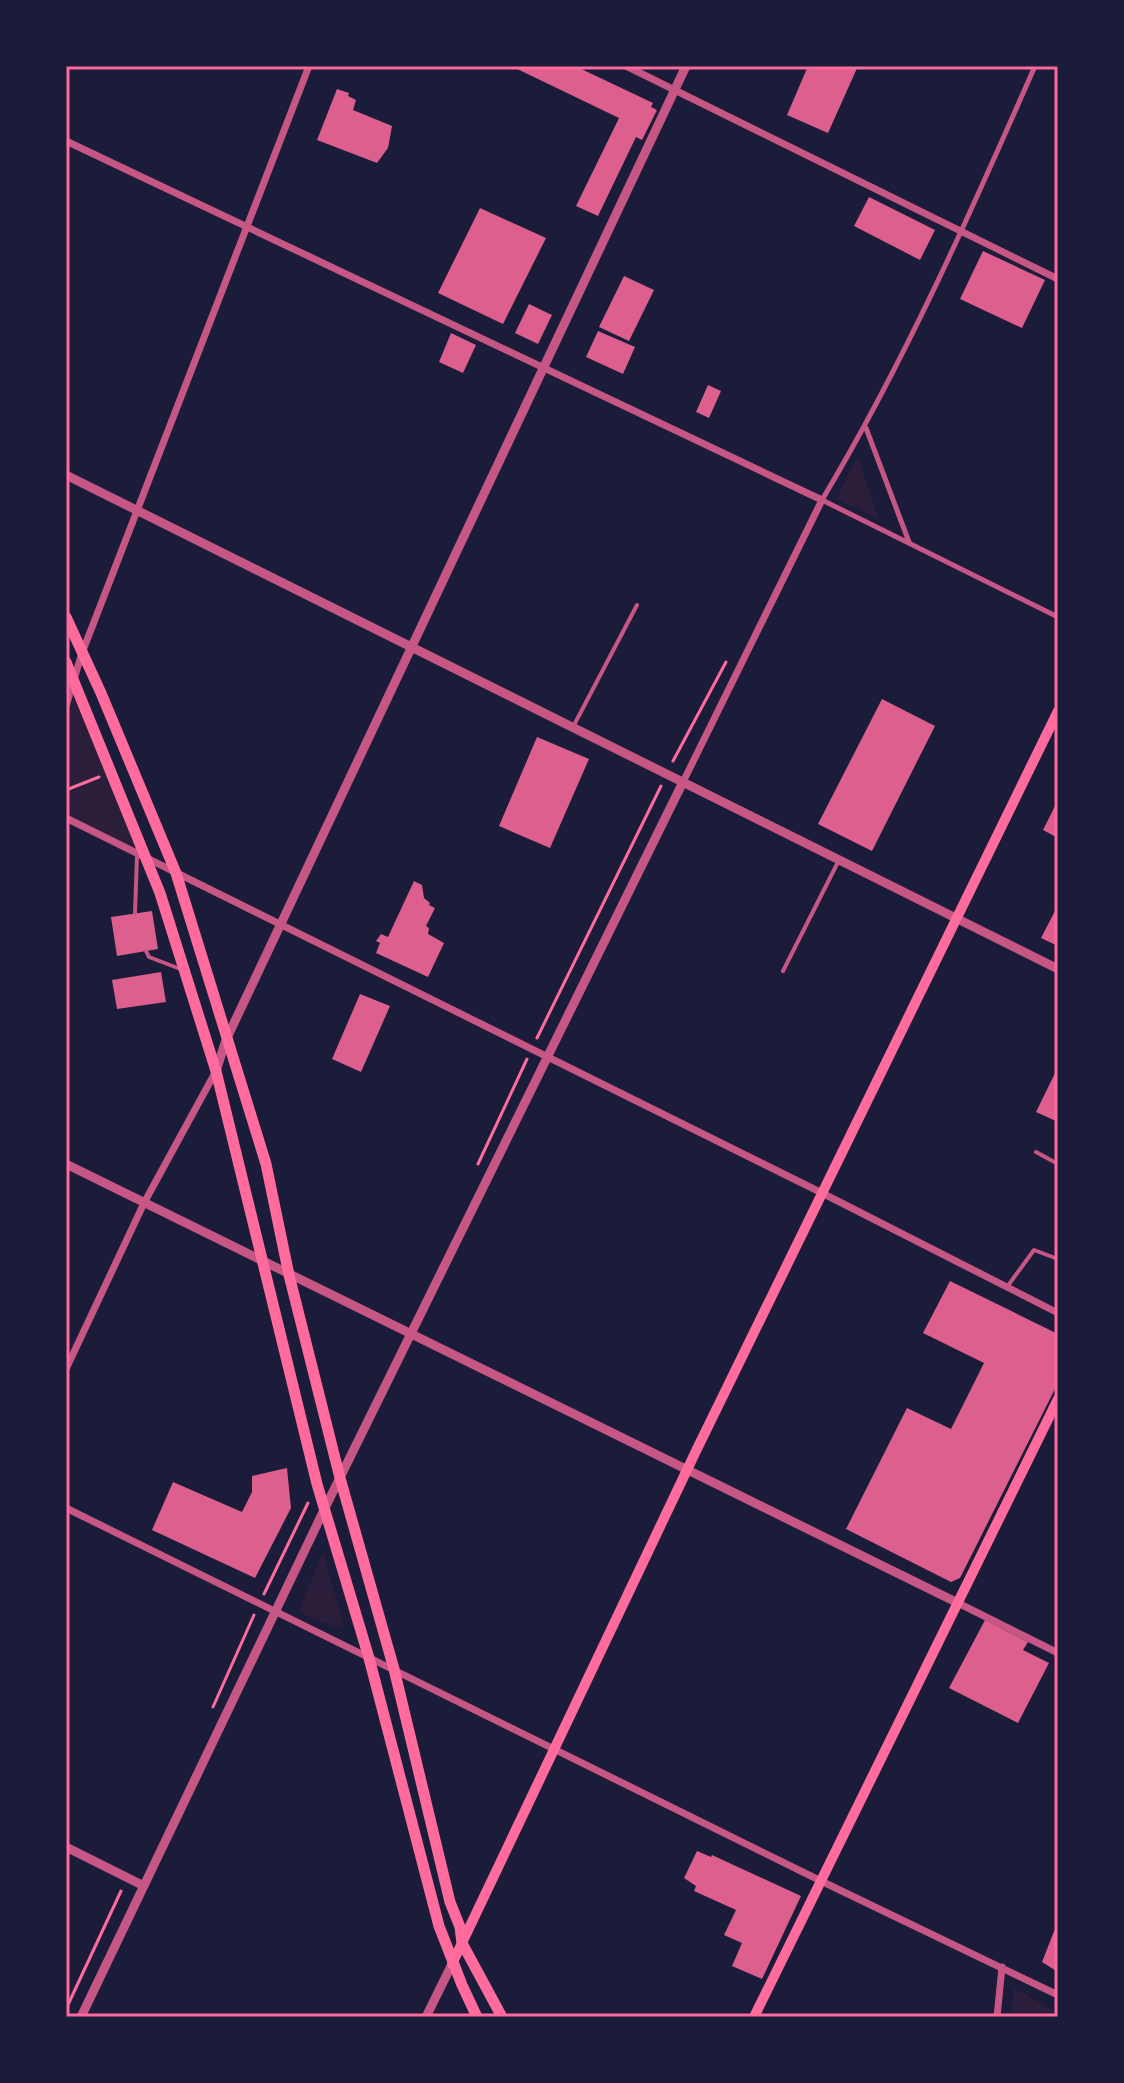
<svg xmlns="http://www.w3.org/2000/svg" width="1124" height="2083" font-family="'PT Sans Narrow',sans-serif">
<rect width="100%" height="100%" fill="#1b1b3a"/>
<path fill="#2a1e3b" d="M858 457 879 519 836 499Z
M75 682 147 858 66 818V706Z
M323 1552 344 1626 338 1628 298 1612Z
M1014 1988 1057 2012 1054 2017H1010Z"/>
<path fill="#dd5f8e" d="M511 66H575L653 103 651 107 657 110 642 140 636 137 598 216 576 206 619 118Z
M808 66H858L828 133 787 115Z
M337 89 349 93 348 96 356 100 353 110 392 126 388 148 377 163 317 140Z
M869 197 935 230 920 260 854 226Z
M480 208 546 238 503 324 438 293Z
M983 251 1045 280 1022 328 960 299Z
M624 276 654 290 629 341 599 327Z
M529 304 552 315 538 344 515 333Z
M598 331 635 347 623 374 586 357Z
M451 333 476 345 463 373 439 362Z
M708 385 721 391 709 418 696 412Z
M882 699 935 726 872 851 818 824Z
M537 737 589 759 550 848 499 826Z
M1058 800V838L1043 830Z
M414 881 422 885 424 898 430 903 429 905 435 908 426 926 429 928 428 934 444 943 428 977 376 953 380 943 376 941 381 934 388 937Z
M1058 905V946L1041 938Z
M152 911 158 949 117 956 111 917Z
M161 972 166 1002 117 1009 112 980Z
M360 994 390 1006 361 1072 332 1059Z
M1058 1067V1122L1036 1112Z
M950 1281 1058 1334V1383L960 1578 951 1582 846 1529 907 1408 951 1429 984 1363 923 1333Z
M287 1468 291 1508 255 1578 152 1530 173 1482 242 1512 252 1492V1476Z
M985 1620 1028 1642 1023 1650 1049 1663 1018 1723 949 1688Z
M697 1851 711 1857 712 1855 801 1896 762 1979 732 1966 742 1943 724 1935 736 1910 694 1891 696 1886 684 1878Z
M1058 1921V1972L1042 1962Z"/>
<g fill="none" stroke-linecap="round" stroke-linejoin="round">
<path stroke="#ff6b9d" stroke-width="3" d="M673 761 726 662
M66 790 99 777
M537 1038 661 786
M478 1164 527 1059
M264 1594 308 1503
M213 1707 254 1615
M66 2009 121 1891"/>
<path stroke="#c65784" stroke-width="4" d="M573 727 637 605
M135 913 137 856
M146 951 149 957 183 970
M783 971 838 862
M1036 1152 1058 1164
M1007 1287 1034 1250 1058 1259"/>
<path stroke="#c65784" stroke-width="5" d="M1035 66C970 214 905 361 822 500L1058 617
M866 428 909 542"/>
<path stroke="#c65784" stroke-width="7" d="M626 66 1058 279
M66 141 822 500 683 782
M66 706 82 653 309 66
M66 818 822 1193 1058 1313
M66 1369 144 1203 216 1071
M66 1508 821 1881 1058 1995
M958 1603 1058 1653
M997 2017 1002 1967"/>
<path stroke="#c65784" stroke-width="9" d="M66 475 1058 969
M216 1071 226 1040 686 66
M66 1164 958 1603
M66 1847 144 1886
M81 2017 324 1510 683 782
M426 2017 452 1964"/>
<path stroke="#ff6b9d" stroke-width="10" d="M452 1964 696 1451 1058 711
M754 2017 1058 1399"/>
<path stroke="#ff6b9d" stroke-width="11" d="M66 617 101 693 176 873 266 1164 289 1275 340 1478 394 1669 450 1902 460 1927 462 1943 502 2017
M66 662 160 893 216 1071 317 1484 369 1658 439 1926 462 1985 477 2017"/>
</g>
<rect width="1124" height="2083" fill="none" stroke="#1b1b3a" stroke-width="136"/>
<rect x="68" y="68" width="988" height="1947" fill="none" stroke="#ff6b9d" stroke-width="3"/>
</svg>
